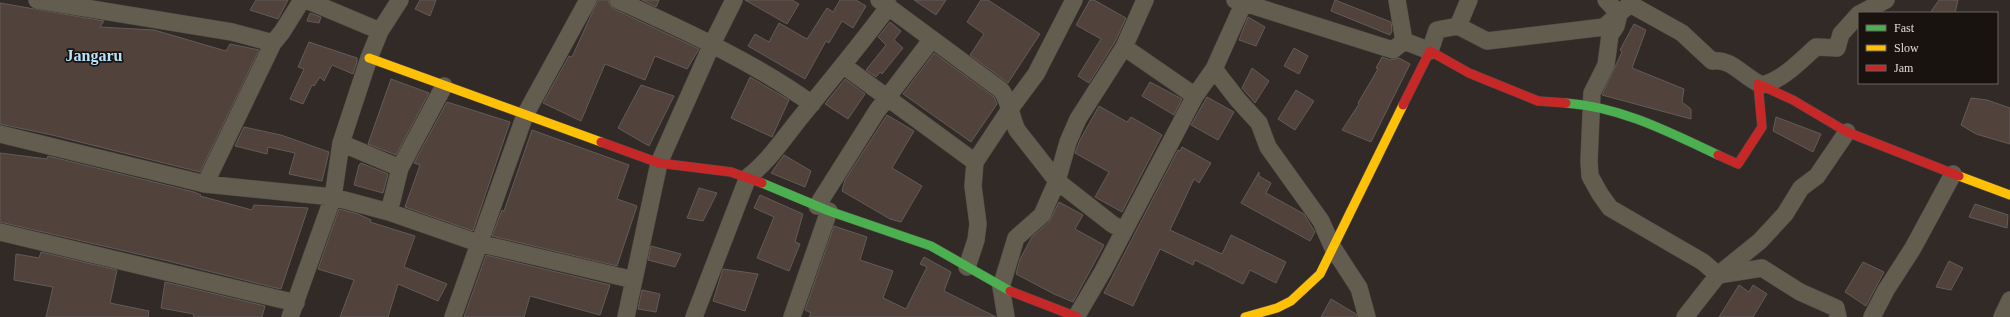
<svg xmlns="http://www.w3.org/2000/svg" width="2010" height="317" font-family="Georgia,serif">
<rect width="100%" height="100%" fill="#322a27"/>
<path fill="#52423c" stroke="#625b58" d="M256 0H288L278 19 250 10Z
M420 0H436L430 16 415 9Z
M598 0H608L610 5 614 9 699 49 687 69 655 56 645 80 605 64 581 121 543 103 569 56 572 57Z
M642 0H659L656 7Z
M745 0H792L799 4 787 24Z
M840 0H856L866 6 853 28 842 21 829 43 826 41 805 79 748 46 755 34 769 42 779 23 807 39 827 8 833 12Z
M914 0H946L936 15Z
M981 0H988L1040 34 1008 83 970 55 984 34 967 22Z
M1090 0H1094L1126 18 1115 42 1089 83 1078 76 1101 39 1076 25Z
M1335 0 1391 22 1392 31 1390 35 1331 11Z
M1939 0H1958L1955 13H1930Z
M0 3 104 21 100 27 154 30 226 51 230 44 259 50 200 172 52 135 0 124Z
M310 13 321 17 319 23 307 21Z
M1248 17 1265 27 1256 46 1239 40Z
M890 22 901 31 894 40 903 48 882 74 880 72 876 77 866 70 886 45 878 37Z
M1634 24 1646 30 1632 68 1684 89 1682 102 1691 109V119L1602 95 1622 52 1620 50Z
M309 42 357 58V62L353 74 332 65 324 81 320 77 314 86 312 85 303 104 290 99 304 69 298 67Z
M1294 48 1308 56 1299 74 1284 66Z
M934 53 994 97 997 104 971 142 903 94Z
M1382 57 1390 60 1399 58 1410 64 1371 142 1342 130 1359 104 1358 103 1378 69 1376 68Z
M1252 68 1269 81 1255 103 1242 88Z
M750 77 789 100 772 137 731 118Z
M391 79 429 93 396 155 368 144Z
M845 79 865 94 848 119 825 104Z
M1150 82 1182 99 1174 115 1142 96Z
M641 85 674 96 649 146 618 128Z
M1296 90 1314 101 1295 130 1278 119Z
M1207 97 1234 112 1218 140 1191 125Z
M1971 98 1987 100 2010 108V144L1976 134 1961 125Z
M447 102 510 122 473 231 405 207 420 165 414 163Z
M1099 106 1127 122 1131 117 1162 135 1122 212 1095 197 1109 172 1075 153 1080 140Z
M887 115 914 131 892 168 922 186 901 222 890 219 842 191 845 180Z
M1776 117 1821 134 1813 152 1773 131Z
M244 127 281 135 329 152 322 181 289 174 295 153 268 147 267 154 235 146Z
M532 130 629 165 617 199 637 206 617 266 492 236 502 210 504 211Z
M1182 147 1211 163 1199 183 1194 179 1170 230 1222 254 1231 235 1286 262 1276 283 1250 270 1243 284 1195 260 1193 265 1160 249 1133 306 1104 293 1178 150 1180 151Z
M0 153 47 159 48 156 194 192 201 195 200 196 252 210 254 205 308 208 281 289 272 287 168 261 0 222Z
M784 155 811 171 805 187 771 173Z
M361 163 388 174 383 193 354 185 359 165Z
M1259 172V176L1271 183 1266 193 1304 214 1315 232 1310 241 1241 203Z
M699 188 717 193 703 221 687 218Z
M760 195 803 214 795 242 800 244 789 271 757 258 774 217 754 208Z
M1059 202 1083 215 1075 229 1104 245 1073 302 1054 294 1016 274 1020 259 1032 237 1049 222Z
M1975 204 2008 215 2007 228 1969 217Z
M339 209 358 214 371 220 370 222 415 236 404 267 447 284 438 301 398 284 388 317H340L354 280 318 269Z
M834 226 867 237 860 260 893 271 883 298 906 309 927 267 920 264 924 257 951 272 944 291 996 317H809L811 313 805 310Z
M651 246 681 254 675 267 648 260Z
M41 252 117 270 110 303 149 311 148 317H46L53 287 14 280 16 254 39 258Z
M486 255 610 285 600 315 530 296 524 317H464Z
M1949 261 1963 268 1951 290 1936 287Z
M1863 262 1884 272 1866 306 1845 292Z
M723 269 758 274 745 311 713 301Z
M165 282 265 306 262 317H193L194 314 161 308Z
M1739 285 1749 292 1753 285 1767 294 1753 317H1719Z
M642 290 660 294 656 312 638 309Z
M1331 299 1356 314 1357 317H1321Z"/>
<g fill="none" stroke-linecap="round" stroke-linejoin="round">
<defs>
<path id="street" d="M37 0 232 32 273 43
M306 0 380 31
M618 0C685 31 752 61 812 104
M879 0 1001 90C1010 102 1011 117 1017 130L1057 181 1112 224 1124 231 1103 271 1076 317
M1235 0 1393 50 1404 41 1430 51 1437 30 1458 26 1487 41 1604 27 1630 4 1682 33 1712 61C1732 58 1743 77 1762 85 1783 80 1800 61 1816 47L1837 48 1841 34 1859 14
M1245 0 1214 69 1238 100 1259 123 1268 147 1321 221 1333 248 1359 288 1367 317
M1397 0 1404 41
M1606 0 1619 14 1616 26 1610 35 1606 65 1592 93 1589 161 1590 176 1600 194 1610 208 1703 262 1718 275 1762 268 1800 292 1836 308 1838 317
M1861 13 1886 0
M1458 26 1469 0
M1124 47 1195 96
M844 66 975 162
M0 134 205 184 333 197 389 212 478 243 634 280
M341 143 400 168
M205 184 273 43 282 32 302 0
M817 206 877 111 932 39
M389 212 400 168 444 86
M1124 231 1195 96 1214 69
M0 232 296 303
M967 267 976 240 978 224 973 186 975 162 1010 109 1036 74 1074 0
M290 317 333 197 341 143 369 58 380 31 400 0
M453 317 525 115 588 0
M626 317 659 163 712 44 734 0
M694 317 748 177C769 161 783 139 800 118 830 81 860 45 889 6
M792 317 829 211
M1006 317 1001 287 1016 238 1042 215 1057 181 1068 142 1078 119 1124 47 1145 0
M1685 317 1718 275 1760 241 1785 214 1801 188 1817 176 1847 132
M1872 317 1886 290 1913 248 1953 174
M2002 317 2010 300"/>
<path id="fast" d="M1566 103C1621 107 1669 132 1718 155
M762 183 829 211 931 246 1010 291"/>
<path id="slow" d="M369 58 601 142
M1959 176 2010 195
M1245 317 1277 308 1291 301 1320 274 1403 105"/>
<path id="jam" d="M1403 105 1430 51 1469 73 1538 101 1566 103
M601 142 659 163 731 172 762 183
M1718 155 1738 164 1762 127 1758 84 1793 100 1847 132 1959 176
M1010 291 1077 317"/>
</defs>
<use href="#street" stroke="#4d4744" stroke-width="18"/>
<use href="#fast" stroke="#4d4744" stroke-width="10"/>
<use href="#slow" stroke="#4d4744" stroke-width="10"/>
<use href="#jam" stroke="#4d4744" stroke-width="10"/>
<use href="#street" stroke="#635d4f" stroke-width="17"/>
<use href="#fast" stroke="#4caf50" stroke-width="9"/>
<use href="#slow" stroke="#ffc107" stroke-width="9"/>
<use href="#jam" stroke="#c62828" stroke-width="9"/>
</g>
<g text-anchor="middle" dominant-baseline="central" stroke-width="3.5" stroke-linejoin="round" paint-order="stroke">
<g font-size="16" font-weight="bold" fill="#b6e4fe" stroke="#191310">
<text x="94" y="55">Jangaru</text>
</g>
</g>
<rect x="1858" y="12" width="140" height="72" fill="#191310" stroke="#6a625e"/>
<rect x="1866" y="25" width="20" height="6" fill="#4caf50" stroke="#6a625e"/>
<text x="1894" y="32" font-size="12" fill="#e3d9d4">Fast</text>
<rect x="1866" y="45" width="20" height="6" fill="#ffc107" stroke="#6a625e"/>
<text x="1894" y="52" font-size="12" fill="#e3d9d4">Slow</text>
<rect x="1866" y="65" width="20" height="6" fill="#c62828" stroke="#6a625e"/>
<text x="1894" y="72" font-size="12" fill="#e3d9d4">Jam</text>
</svg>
